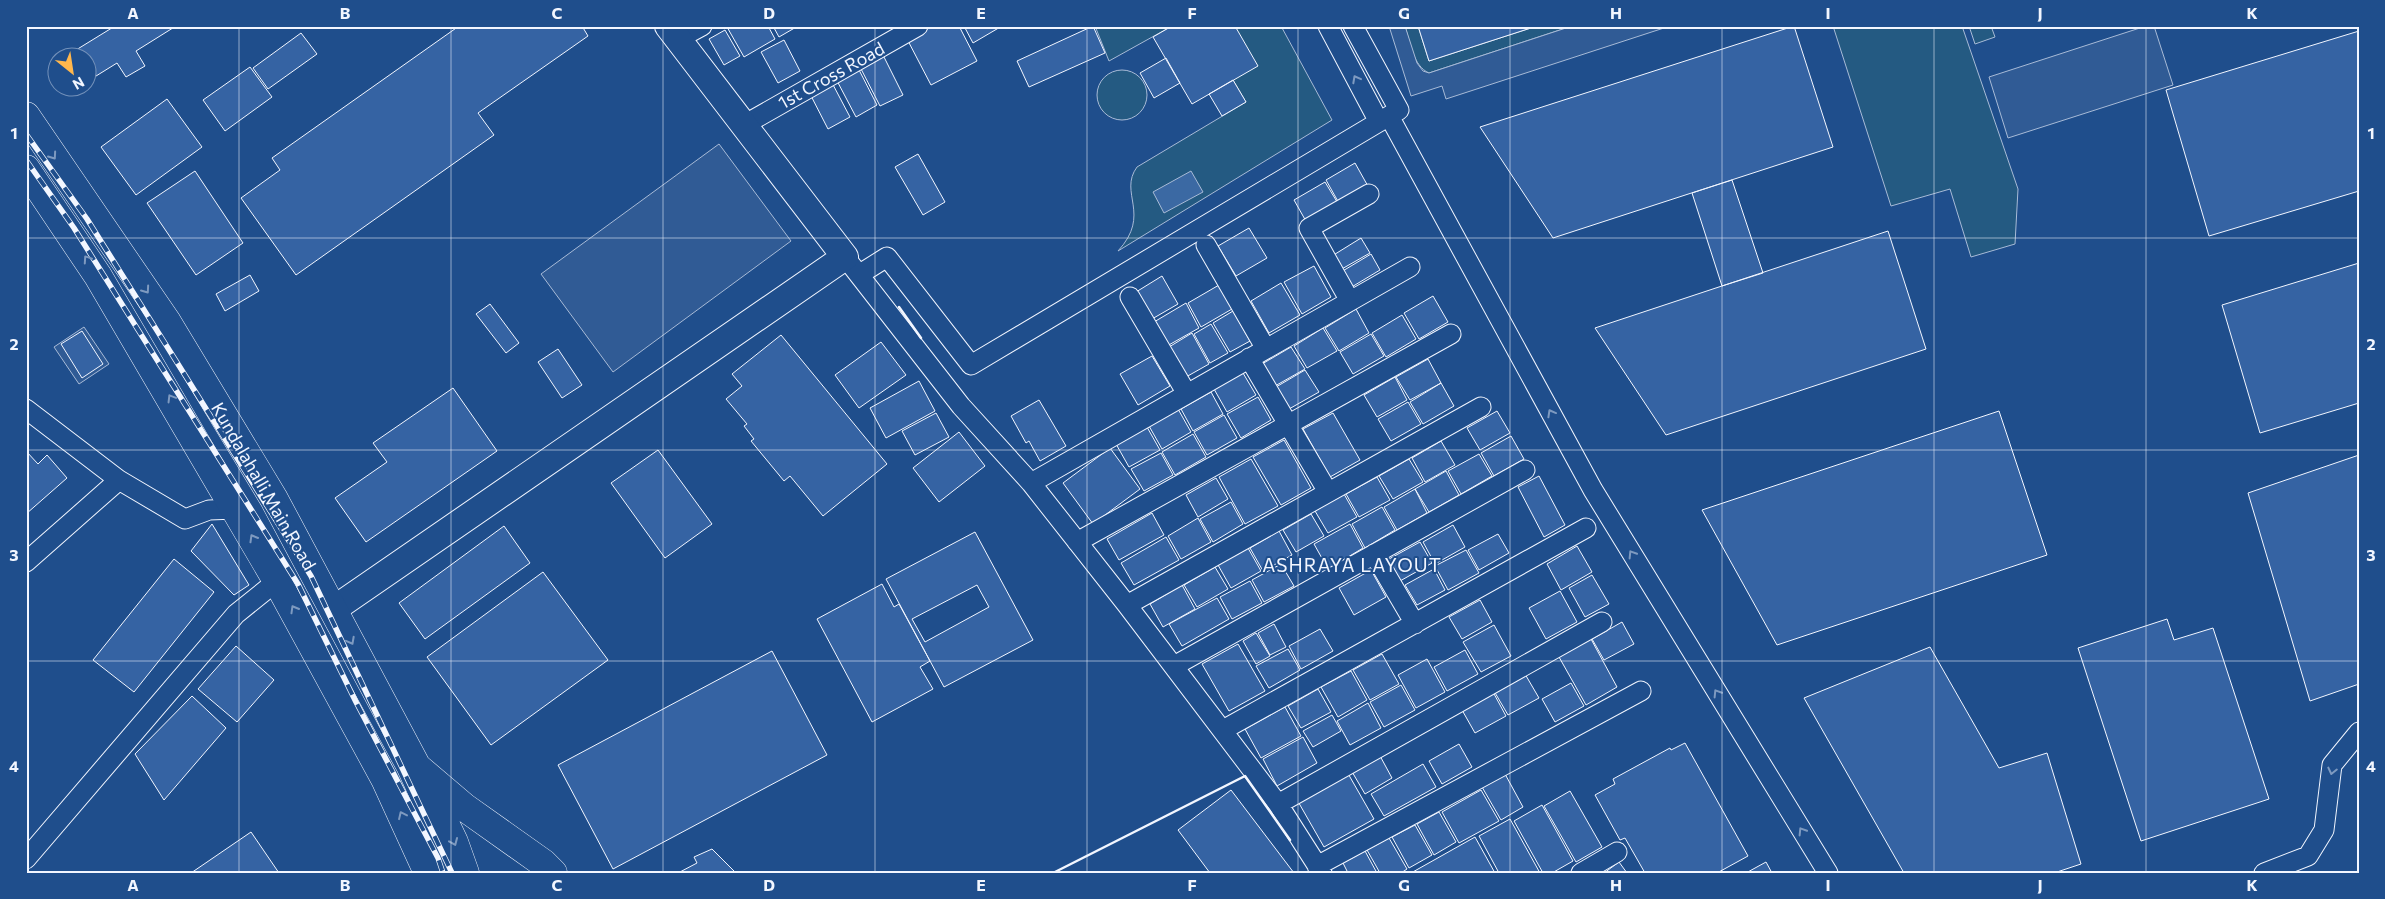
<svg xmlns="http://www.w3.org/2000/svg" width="2385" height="899" font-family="Commissioner,sans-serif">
<rect width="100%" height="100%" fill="#1f4e8c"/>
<path fill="#245a82" stroke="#a8bbd7" d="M1095 26H1172L1109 61Z
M1235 26H1281L1332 120 1118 251C1152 214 1118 193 1137 167L1246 102 1233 80Z
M1405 26H1418L1429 61 1537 26H1572L1429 73C1413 66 1410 42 1405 26Z
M1833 26H1962L2018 189 2015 244 1971 257 1950 189 1891 206Z
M1969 26H1991L1995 37 1975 44Z
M1097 95a25 25 0 1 1 50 0a25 25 0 1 1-50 0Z"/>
<path fill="#305b95" stroke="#a8bbd7" d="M1389 26H1405L1417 63 1423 71 1429 73 1572 26H1670L1446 99 1442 86 1411 96Z
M2146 26H2154L2173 85 2008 138 1989 77Z
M719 144 791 241 613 372 541 274Z
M84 327 109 364 79 384 54 347Z"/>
<path fill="#3b69a3" stroke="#a8bbd7" d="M1191 171 1203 192 1164 213 1153 192Z"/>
<path fill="#3563a3" stroke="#f2f6ff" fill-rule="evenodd" d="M115 26H176L136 51 145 66 126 77 117 63 88 81V58H63Z
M459 26H582L588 36 478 113 494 135 296 275 241 198 280 170 272 158Z
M730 26H768L775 39 744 57 727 27Z
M773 26H798L779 37Z
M926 26H959L977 61 931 85 906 37Z
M964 26H1002L973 43Z
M1093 26 1105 53 1029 87 1017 61Z
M1172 26H1235L1258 66 1192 104 1153 37Z
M1418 26H1537L1429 61Z
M1794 26 1833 147 1553 238 1480 127Z
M725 30 740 56 724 65 709 39Z
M2359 31V191L2209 236 2166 90Z
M301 33 317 54 268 89 253 68Z
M784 40 800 71 778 83 761 52Z
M882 53 903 95 880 106 859 65Z
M1166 58 1180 83 1154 98 1140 73Z
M857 66 877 105 856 117 835 77Z
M250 67 272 97 225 131 203 100Z
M830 79 850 117 828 129 808 90Z
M1233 80 1246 102 1222 116 1209 94Z
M167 99 202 147 136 195 101 147Z
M918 154 945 202 923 215 895 167Z
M1355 163 1369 188 1340 205 1326 180Z
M195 171 243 243 196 275 147 203Z
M1732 180 1763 273 1722 286 1692 193Z
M1325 182 1339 205 1307 223 1294 200Z
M1249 228 1267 258 1236 276 1218 246Z
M1888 231 1926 349 1666 435 1595 328Z
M1361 238 1370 253 1340 270 1332 256Z
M1371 254 1380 270 1350 288 1341 272Z
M2359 263V403L2260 433 2222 305Z
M1314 266 1331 297 1302 314 1284 282Z
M250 275 259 291 225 311 216 294Z
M1162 276 1178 304 1152 319 1136 292Z
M1281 283 1300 315 1269 333 1251 301Z
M1219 285 1232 309 1201 327 1188 303Z
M1433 296 1448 322 1419 339 1404 313Z
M1186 303 1199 328 1167 346 1154 322Z
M490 304 519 343 506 353 476 314Z
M1356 309 1369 333 1339 351 1325 328Z
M1233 311 1250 341 1230 352 1213 323Z
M1402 315 1416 339 1386 357 1372 333Z
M1211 324 1228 353 1210 363 1194 334Z
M1323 328 1337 351 1307 368 1294 346Z
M82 331 103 364 82 378 61 344Z
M1192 333 1209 364 1186 377 1169 347Z
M1371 334 1384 356 1353 374 1340 352Z
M781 335 887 464 823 516 790 476 784 481 751 441 754 439 744 426 747 424 726 399 742 386 732 374Z
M881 342 906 375 859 408 835 375Z
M1291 347 1305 369 1275 386 1262 364Z
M558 349 582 385 562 398 538 362Z
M1152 356 1170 386 1138 405 1120 374Z
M1428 359 1441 383 1410 400 1396 377Z
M1305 370 1319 392 1289 409 1276 387Z
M1243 373 1256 395 1227 412 1214 389Z
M1395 377 1407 400 1377 417 1364 395Z
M919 381 935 411 886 438 870 408Z
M1441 383 1454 406 1423 424 1410 402Z
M453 388 497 451 366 542 335 498 387 462 373 443Z
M1211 392 1223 414 1193 431 1181 409Z
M1258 397 1271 420 1241 438 1227 414Z
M1039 400 1066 446 1040 461 1029 441 1026 443 1011 416Z
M1408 402 1421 424 1391 441 1378 419Z
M1178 409 1191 432 1162 449 1149 426Z
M1497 411 1510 433 1480 450 1467 428Z
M1999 411 2047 555 1777 645 1702 510Z
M936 413 949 437 915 455 902 431Z
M1333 413 1360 460 1330 477 1303 429Z
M1224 415 1237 438 1207 455 1194 432Z
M1147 427 1160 450 1129 467 1116 444Z
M959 432 985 466 939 502 913 468Z
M1193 434 1206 457 1175 475 1162 452Z
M1511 436 1524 459 1494 476 1481 453Z
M1284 440 1311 488 1281 505 1253 457Z
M1441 441 1455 465 1425 482 1412 458Z
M1110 448 1140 489 1093 524 1063 483Z
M658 450 712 524 665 558 611 483Z
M26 451 38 464 47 455 67 478 26 514Z
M1161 453 1173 475 1144 491 1131 469Z
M1479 454 1492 476 1461 494 1448 471Z
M2359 455V684L2310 701 2248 493Z
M1251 459 1278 506 1245 524 1219 477Z
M1409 459 1423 482 1393 499 1379 476Z
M1446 471 1459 495 1429 512 1415 489Z
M1539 476 1565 525 1544 537 1518 487Z
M1377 477 1390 500 1359 517 1346 494Z
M1216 478 1228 499 1198 517 1186 495Z
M1415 489 1427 513 1397 530 1384 507Z
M1344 494 1357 517 1328 533 1315 511Z
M1231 502 1243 524 1213 542 1200 519Z
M1382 507 1395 530 1365 548 1352 524Z
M1152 513 1164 535 1119 560 1107 539Z
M1311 514 1324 536 1296 552 1283 530Z
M1198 518 1211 542 1181 559 1168 536Z
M212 524 249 585 234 595 191 551Z
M1350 524 1363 548 1328 569 1314 544Z
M1453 525 1465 547 1435 564 1423 542Z
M504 526 530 563 425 639 399 603Z
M1279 531 1292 555 1263 571 1250 548Z
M975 532 1033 640 944 687 886 579ZM977 585 989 607 925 642 912 619Z
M1498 534 1509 553 1479 570 1468 550Z
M1166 537 1179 560 1134 585 1121 563Z
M1420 542 1432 563 1400 581 1389 559Z
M1577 546 1592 572 1561 590 1547 564Z
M1248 548 1261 571 1231 588 1218 565Z
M1466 550 1479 573 1448 590 1435 566Z
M174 559 214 592 134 692 93 660Z
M1281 564 1294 586 1264 602 1252 580Z
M1215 567 1228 589 1197 607 1184 585Z
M1434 569 1445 590 1417 605 1405 585Z
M1371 570 1386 597 1354 615 1339 588Z
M543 572 608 660 491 745 427 657Z
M1592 575 1609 604 1585 617 1569 588Z
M1250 581 1262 603 1232 619 1220 597Z
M882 584 894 607 899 604 930 661 920 667 933 689 872 722 817 619Z
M1182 585 1195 609 1163 627 1150 604Z
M1560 591 1577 622 1546 639 1529 608Z
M1217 598 1229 619 1182 646 1169 624Z
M1480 600 1492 622 1462 639 1449 617Z
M2167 619 2174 640 2213 628 2269 799 2141 841 2078 648Z
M1622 622 1634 644 1604 660 1592 639Z
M1274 624 1286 647 1270 655 1258 633Z
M1494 625 1511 656 1481 672 1463 642Z
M1320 629 1333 651 1301 669 1289 646Z
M1256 633 1270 656 1256 664 1243 641Z
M1591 639 1617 687 1586 705 1559 657Z
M1238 644 1265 691 1229 711 1202 664Z
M236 646 274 680 237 722 198 689Z
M1930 647 1999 768 2047 753 2081 864 2054 873H1904L1804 698Z
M1288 649 1300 670 1269 688 1256 666Z
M1465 650 1478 674 1447 691 1434 667Z
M772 651 827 755 613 869 558 765Z
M1382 654 1399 684 1370 700 1353 670Z
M1427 659 1445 692 1416 708 1398 675Z
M1351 671 1367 700 1338 717 1321 687Z
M1525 674 1539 698 1508 715 1494 691Z
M1571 683 1584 706 1555 722 1542 699Z
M1401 685 1415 710 1384 727 1370 702Z
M1318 689 1331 712 1301 728 1288 706Z
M1493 692 1506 716 1475 733 1462 710Z
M192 696 226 728 164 800 135 754Z
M1368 703 1381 728 1350 745 1337 721Z
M1285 707 1301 736 1261 758 1245 729Z
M1332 715 1341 731 1313 747 1303 731Z
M1303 737 1317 763 1277 786 1263 759Z
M1685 743 1748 856 1717 873H1645L1625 838 1620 840 1595 795 1615 784 1613 779 1670 748 1671 750Z
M1459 744 1472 767 1442 784 1429 761Z
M1379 754 1392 778 1365 794 1351 770Z
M1423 764 1436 787 1384 816 1371 794Z
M1346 770 1374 819 1324 847 1296 798Z
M1505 774 1523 807 1501 820 1482 787Z
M1231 790 1294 873H1210L1178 830Z
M1481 790 1499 821 1459 843 1442 812Z
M1570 791 1602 847 1576 862 1544 806Z
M1542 805 1573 861 1552 873H1543L1514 821Z
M1439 812 1456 842 1434 855 1417 824Z
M1510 819 1540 873H1499L1479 836Z
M1415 825 1432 855 1409 868 1392 837Z
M251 832 279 873H191Z
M1475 837 1495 873H1411Z
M1389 838 1407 869 1401 873H1380L1367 850Z
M712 849 736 873H678L697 863 694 857Z
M1365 851 1377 873H1348L1343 863Z
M1619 862 1627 873H1604Z
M1766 862 1772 873H1746Z"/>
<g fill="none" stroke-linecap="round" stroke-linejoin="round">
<defs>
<path id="street" d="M1328 26 1379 122
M678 39 702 26
M1389 116 1593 490 1828 873
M744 125 918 26
M1206 245 1266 349
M845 257 961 406 1031 483 1127 605 1278 804 1322 873
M860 274 887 257 971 365 1399 110 1353 26
M1130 297 1187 394
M1350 301 1309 228 1369 194
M1249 358 1328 492
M26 409 119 480 185 519 209 510 236 509
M1031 483 1410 267
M1077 542 1451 334
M1374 554 1415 624
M26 562 119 480
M1127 605 1481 407
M1174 666 1525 470
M1223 730 1586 528
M1278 804 1602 622
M26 859 236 614 277 581
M1317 866 1641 691
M1581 873 1617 852
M2264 873 2308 856 2324 830 2332 765 2359 732"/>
<path id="secondary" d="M334 609 845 257 668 26"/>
<path id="primary" d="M26 116 167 322 274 499 417 767 464 807 543 863 553 873
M26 169 98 276 277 581 385 779 428 873
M423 777 454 842 465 873"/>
</defs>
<use href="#street" stroke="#f2f6ff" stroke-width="21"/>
<use href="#secondary" stroke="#f2f6ff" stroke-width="28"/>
<use href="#primary" stroke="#f2f6ff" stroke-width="29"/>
<use href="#street" stroke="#1f4e8c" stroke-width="19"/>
<use href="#secondary" stroke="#1f4e8c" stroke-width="26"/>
<use href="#primary" stroke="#1f4e8c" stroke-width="28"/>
<defs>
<path id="rail" d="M26 134 87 219 311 576 452 873
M26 160 74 228 298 584 356 702 438 858 443 873"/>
</defs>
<use href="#rail" stroke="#f2f6ff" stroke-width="5.5"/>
<use href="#rail" stroke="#1f4e8c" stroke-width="4" stroke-dasharray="11" stroke-linecap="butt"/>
<path stroke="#f2f6ff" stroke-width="2.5" d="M899 307 921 338
M1053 873 1245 776 1290 840"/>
</g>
<defs><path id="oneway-chevron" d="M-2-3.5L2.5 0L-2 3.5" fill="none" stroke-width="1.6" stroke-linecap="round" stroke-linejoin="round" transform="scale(1.25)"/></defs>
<g stroke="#7e9ac0">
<use href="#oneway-chevron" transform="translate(1356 79) rotate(-118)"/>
<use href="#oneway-chevron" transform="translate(53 156) rotate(55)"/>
<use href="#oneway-chevron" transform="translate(87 259) rotate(-124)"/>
<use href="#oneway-chevron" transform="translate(146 290) rotate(55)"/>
<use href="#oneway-chevron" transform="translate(171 398) rotate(-121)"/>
<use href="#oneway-chevron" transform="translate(1551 413) rotate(-119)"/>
<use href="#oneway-chevron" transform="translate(253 538) rotate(-120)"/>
<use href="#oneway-chevron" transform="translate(1632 554) rotate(-122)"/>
<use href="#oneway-chevron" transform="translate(294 609) rotate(-120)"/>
<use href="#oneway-chevron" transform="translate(351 641) rotate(62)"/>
<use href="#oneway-chevron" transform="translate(1717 693) rotate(-122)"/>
<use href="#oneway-chevron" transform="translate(2332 771) rotate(103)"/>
<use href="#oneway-chevron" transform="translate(402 815) rotate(-115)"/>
<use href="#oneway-chevron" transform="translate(1802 831) rotate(-122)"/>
<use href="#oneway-chevron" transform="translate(454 842) rotate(67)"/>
</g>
<path fill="none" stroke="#f2f6ff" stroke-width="1" stroke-opacity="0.55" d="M239 26V873M451 26V873M663 26V873M875 26V873M1087 26V873M1298 26V873M1510 26V873M1722 26V873M1934 26V873M2146 26V873M26 238H2359M26 450H2359M26 661H2359"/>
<g text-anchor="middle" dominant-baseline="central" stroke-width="4" stroke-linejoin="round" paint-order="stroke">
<g font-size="18" fill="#f2f6ff" stroke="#1f4e8c">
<text transform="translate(831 75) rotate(-29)">1st Cross Road</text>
<text transform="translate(264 486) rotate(60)">Kundalahalli Main Road</text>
</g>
<g font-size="19" letter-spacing="1" fill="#f2f6ff" stroke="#1f4e8c">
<text x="1352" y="564">ASHRAYA LAYOUT</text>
</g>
</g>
<rect width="2385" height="899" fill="none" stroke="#1f4e8c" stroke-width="55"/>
<g transform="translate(72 72) rotate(150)"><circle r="24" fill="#1f4e8c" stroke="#7391ba"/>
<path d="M0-4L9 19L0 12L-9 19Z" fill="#ffb74d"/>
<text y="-8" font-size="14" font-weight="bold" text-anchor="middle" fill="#f2f6ff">N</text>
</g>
<rect x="28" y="28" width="2330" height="844" fill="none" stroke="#f2f6ff" stroke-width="2"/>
<g font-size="16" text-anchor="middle" font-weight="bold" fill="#f2f6ff">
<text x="133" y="19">A</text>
<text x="345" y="19">B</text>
<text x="557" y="19">C</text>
<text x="769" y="19">D</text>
<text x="981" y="19">E</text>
<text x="1192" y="19">F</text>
<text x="1404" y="19">G</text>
<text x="1616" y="19">H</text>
<text x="1828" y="19">I</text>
<text x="2040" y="19">J</text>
<text x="2252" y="19">K</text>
<text x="14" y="139">1</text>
<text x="2371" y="139">1</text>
<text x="14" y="350">2</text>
<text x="2371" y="350">2</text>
<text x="14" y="561">3</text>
<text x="2371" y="561">3</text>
<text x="14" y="772">4</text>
<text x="2371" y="772">4</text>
<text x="133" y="891">A</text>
<text x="345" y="891">B</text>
<text x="557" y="891">C</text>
<text x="769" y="891">D</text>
<text x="981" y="891">E</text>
<text x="1192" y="891">F</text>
<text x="1404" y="891">G</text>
<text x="1616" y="891">H</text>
<text x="1828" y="891">I</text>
<text x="2040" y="891">J</text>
<text x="2252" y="891">K</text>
</g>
</svg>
